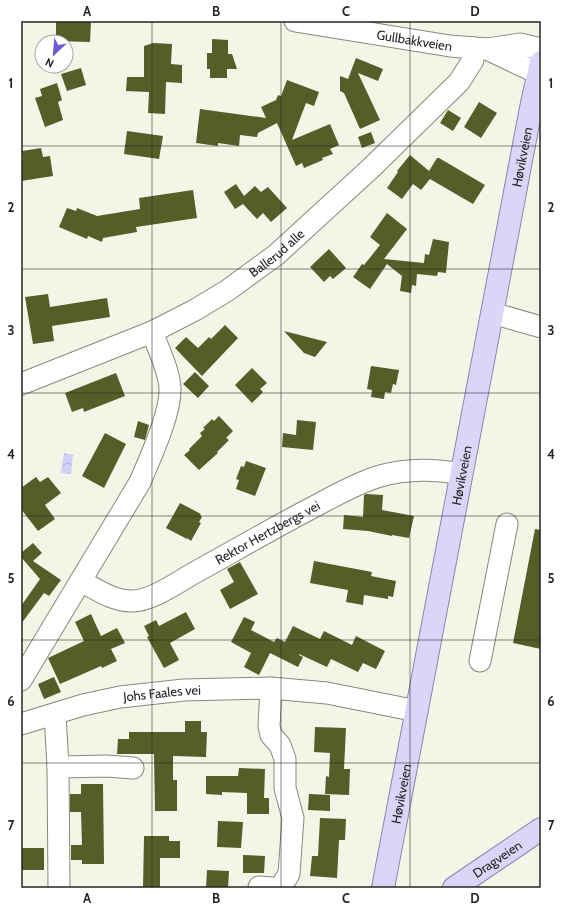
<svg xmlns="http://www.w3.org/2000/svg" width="562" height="909" font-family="Cabin,sans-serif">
<defs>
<pattern id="water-waves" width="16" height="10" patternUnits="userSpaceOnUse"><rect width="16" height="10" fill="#d2cffb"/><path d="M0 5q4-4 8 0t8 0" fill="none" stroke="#b4b2d7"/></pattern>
</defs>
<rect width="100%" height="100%" fill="#f3f6e7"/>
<path fill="url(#water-waves)" d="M64 453 73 455 71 474 61 473Z"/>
<path fill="#555d29" d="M56 21H91L90 42 56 41Z
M212 39 228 40V54H232L237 69H227V78H210V69H207V53H212Z
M153 43 172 44 171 64 182 65V83L166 82 165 114 148 113 149 92 126 91 127 77H144V46Z
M356 58 383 69 378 81 358 73 380 120 360 129 344 93 340 91V76L348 79Z
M81 68 86 85 67 91 61 74Z
M287 80 319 92 314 106 306 103 292 140 330 124 339 145 330 149 333 154 322 158 323 160 304 168 302 163 296 166 277 123 258 133 257 137 240 135 239 146 218 143V146L196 143 200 109 266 118 261 107 276 100 278 95 281 96Z
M57 83 62 100 58 102 63 120 45 127 35 98 42 96 40 89Z
M479 102 497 113 481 138 464 127Z
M448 110 461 118 453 131 440 123Z
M127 131 163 136 159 159 124 154Z
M371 132 375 143 362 148 358 137Z
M41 148 43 157 50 156 53 176 21 181V160H23L22 151Z
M410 155 429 171 437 158H439L485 185 473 204 430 179 421 190 413 184 402 199 387 188 398 172 397 171Z
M236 184 244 196 255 186 261 192 268 187 287 208 271 222 263 213 257 219 243 204 235 209 224 192Z
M193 190 197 218 136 227 137 232 103 238 102 242 88 236 87 239 59 227 67 208 76 211 77 208 97 216 140 209 139 198Z
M387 213 407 229 384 259 424 263 425 254 429 255 433 239 449 242 446 273 438 272 437 276 417 274 416 286 412 285 411 293 400 291 402 276 387 264 370 289 353 277 362 264 364 265 380 245 370 237Z
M329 249 346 268 333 279 330 276 324 282 310 267Z
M48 294 50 307 107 298 110 317 52 326 54 341 33 344 25 297Z
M225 325 238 338 202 376 175 348 186 337 198 348 209 337 211 339Z
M284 331 327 342 315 357 304 353Z
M371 366 399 370 396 385 393 384 391 393 385 392 384 399 371 397 372 390 367 389Z
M252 368 267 383 260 389 263 392 252 403 235 385Z
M195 372 209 386 198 398 183 384Z
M116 373 125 396 84 412 83 408 72 412 65 393Z
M219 416 233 431 226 438 229 440 217 452 218 453 199 470 184 455 190 450 189 449 202 436 200 433 205 429 203 428 212 419 214 421Z
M297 420 316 422 313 450 282 447 283 433 296 435Z
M138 421 149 425 145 440 134 437Z
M105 433 126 444 104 488 82 476Z
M246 461 266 468 255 496 236 489 239 480 236 479 241 466 244 467Z
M36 477 40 482 48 477 61 493 45 505 55 519 38 531 21 509V488Z
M366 494 383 495 382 510 414 516 409 538 392 535V536L368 531 343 529 344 515 363 517 364 495Z
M180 503 201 514 200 515 202 517 199 522 201 523 191 541 187 538V539L166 528Z
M535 529 541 530V649L513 643Z
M33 543 42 553 33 561 61 580 49 596 44 593 21 624V606L40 579 21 557V553Z
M314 561 372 572 371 576 396 581 393 597 388 596V599L364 595 363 605 346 602 348 590 310 583Z
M240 562 258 594 230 609 220 590 234 582 227 569Z
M186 612 195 629 170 643 179 660 164 668 147 637 149 636 144 626 156 620 159 626Z
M91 614 101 636 117 628 125 643 111 649 117 661 102 668 101 666 60 684 48 658 84 641 75 622Z
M244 617 255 622 251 630 274 642 277 638 285 642 293 626 320 639 324 631 352 645 356 636 385 651 376 669 363 663 358 672 331 659 327 667 299 654V655L303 657 298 667 270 653 259 675 244 667 251 653 231 642Z
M54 677 61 692 44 699 38 684Z
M185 721H201V732H207L206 757 173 756V780H177V811H155L154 754H117L118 739H129V732H185Z
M315 727 346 728 344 769H350L349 795 325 794 326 776 329 777 330 753 314 752Z
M239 768 265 769 264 798H269V814H247V793L222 792V795L206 794V776H238Z
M81 784H103L104 864H82V860H71V845H82L81 812H70V794H81Z
M309 794 330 795V811L308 810Z
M320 818 346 819 345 840H339L337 878 310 876 312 856H318Z
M218 821 243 822 241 848 217 847Z
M144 836H169V841H180V858H160V888H143Z
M21 848H44V870H21Z
M243 855 265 856 264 873H243Z
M207 870 229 871 228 888H206Z"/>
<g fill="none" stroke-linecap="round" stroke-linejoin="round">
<defs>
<g id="minor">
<path id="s1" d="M295 21 450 46 487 49 520 44 541 49"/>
<path d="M487 49 529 69 538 71"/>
<path d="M492 313 541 327"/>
<path id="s2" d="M21 384 152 332 195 310 228 290 276 255 371 168 459 82 473 60 474 48"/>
<path id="s3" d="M81 581C96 589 113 601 131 601 150 602 178 582 194 573 232 552 268 531 306 511 329 499 352 485 377 477 403 469 434 469 461 474"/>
<path d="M480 661 507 524"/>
<path d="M21 680 140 482C150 458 171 414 170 388 169 370 158 348 152 332"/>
<path d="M271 688 269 726 271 735 280 745 285 759V788L293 818 289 874 280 888"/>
<path d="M55 714 58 767 59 888"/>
<path id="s4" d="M21 724 83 705 120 697 184 690 271 688 327 693 417 711"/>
<path d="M58 767 107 766 133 768"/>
<path d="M259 887 272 888"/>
</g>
<g id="major">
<path id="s5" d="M383 888 531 108 541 62"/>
<path id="s6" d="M454 888 541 829"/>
</g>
</defs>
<use href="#minor" stroke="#878a7c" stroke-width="23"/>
<use href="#major" stroke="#8986ab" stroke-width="24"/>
<use href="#minor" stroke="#fff" stroke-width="21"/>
<use href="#major" stroke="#d9d6fa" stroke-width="22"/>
</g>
<path fill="none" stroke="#242620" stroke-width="1" stroke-opacity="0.55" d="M152 21V888M281 21V888M410 21V888M21 146H541M21 269H541M21 393H541M21 516H541M21 640H541M21 763H541"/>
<g text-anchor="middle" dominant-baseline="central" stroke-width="4" stroke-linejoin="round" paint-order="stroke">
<g font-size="13" fill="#242620" stroke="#fff">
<text stroke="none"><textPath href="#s1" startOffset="121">Gullbakkveien</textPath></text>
<text stroke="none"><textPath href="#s5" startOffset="744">Høvikveien</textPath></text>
<text stroke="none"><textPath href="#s2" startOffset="289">Ballerud alle</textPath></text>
<text stroke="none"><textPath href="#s5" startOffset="420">Høvikveien</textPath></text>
<text stroke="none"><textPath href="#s3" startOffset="208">Rektor Hertzbergs vei</textPath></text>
<text stroke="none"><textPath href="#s4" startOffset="145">Johs Faales vei</textPath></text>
<text stroke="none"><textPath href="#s5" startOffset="96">Høvikveien</textPath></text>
<text stroke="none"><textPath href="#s6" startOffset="52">Dragveien</textPath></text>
</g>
</g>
<rect width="562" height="909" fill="none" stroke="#ffffff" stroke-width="44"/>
<g transform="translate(54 54) rotate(206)"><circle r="19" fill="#ffffff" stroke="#a7a8a6"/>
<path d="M0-3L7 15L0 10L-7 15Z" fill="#715ad4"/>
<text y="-6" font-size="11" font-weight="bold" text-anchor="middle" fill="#242620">N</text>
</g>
<rect x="22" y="22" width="518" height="865" fill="none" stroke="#242620" stroke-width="1.5"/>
<g font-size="13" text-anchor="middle" font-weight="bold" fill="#242620">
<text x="87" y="16">A</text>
<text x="216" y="16">B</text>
<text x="346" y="16">C</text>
<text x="475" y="16">D</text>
<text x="11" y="88">1</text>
<text x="551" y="88">1</text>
<text x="11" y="212">2</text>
<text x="551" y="212">2</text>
<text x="11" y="335">3</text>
<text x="551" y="335">3</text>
<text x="11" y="459">4</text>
<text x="551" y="459">4</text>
<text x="11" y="583">5</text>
<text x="551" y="583">5</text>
<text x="11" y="706">6</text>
<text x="551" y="706">6</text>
<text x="11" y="830">7</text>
<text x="551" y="830">7</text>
<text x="87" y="903">A</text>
<text x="216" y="903">B</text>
<text x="346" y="903">C</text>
<text x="475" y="903">D</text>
</g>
</svg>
